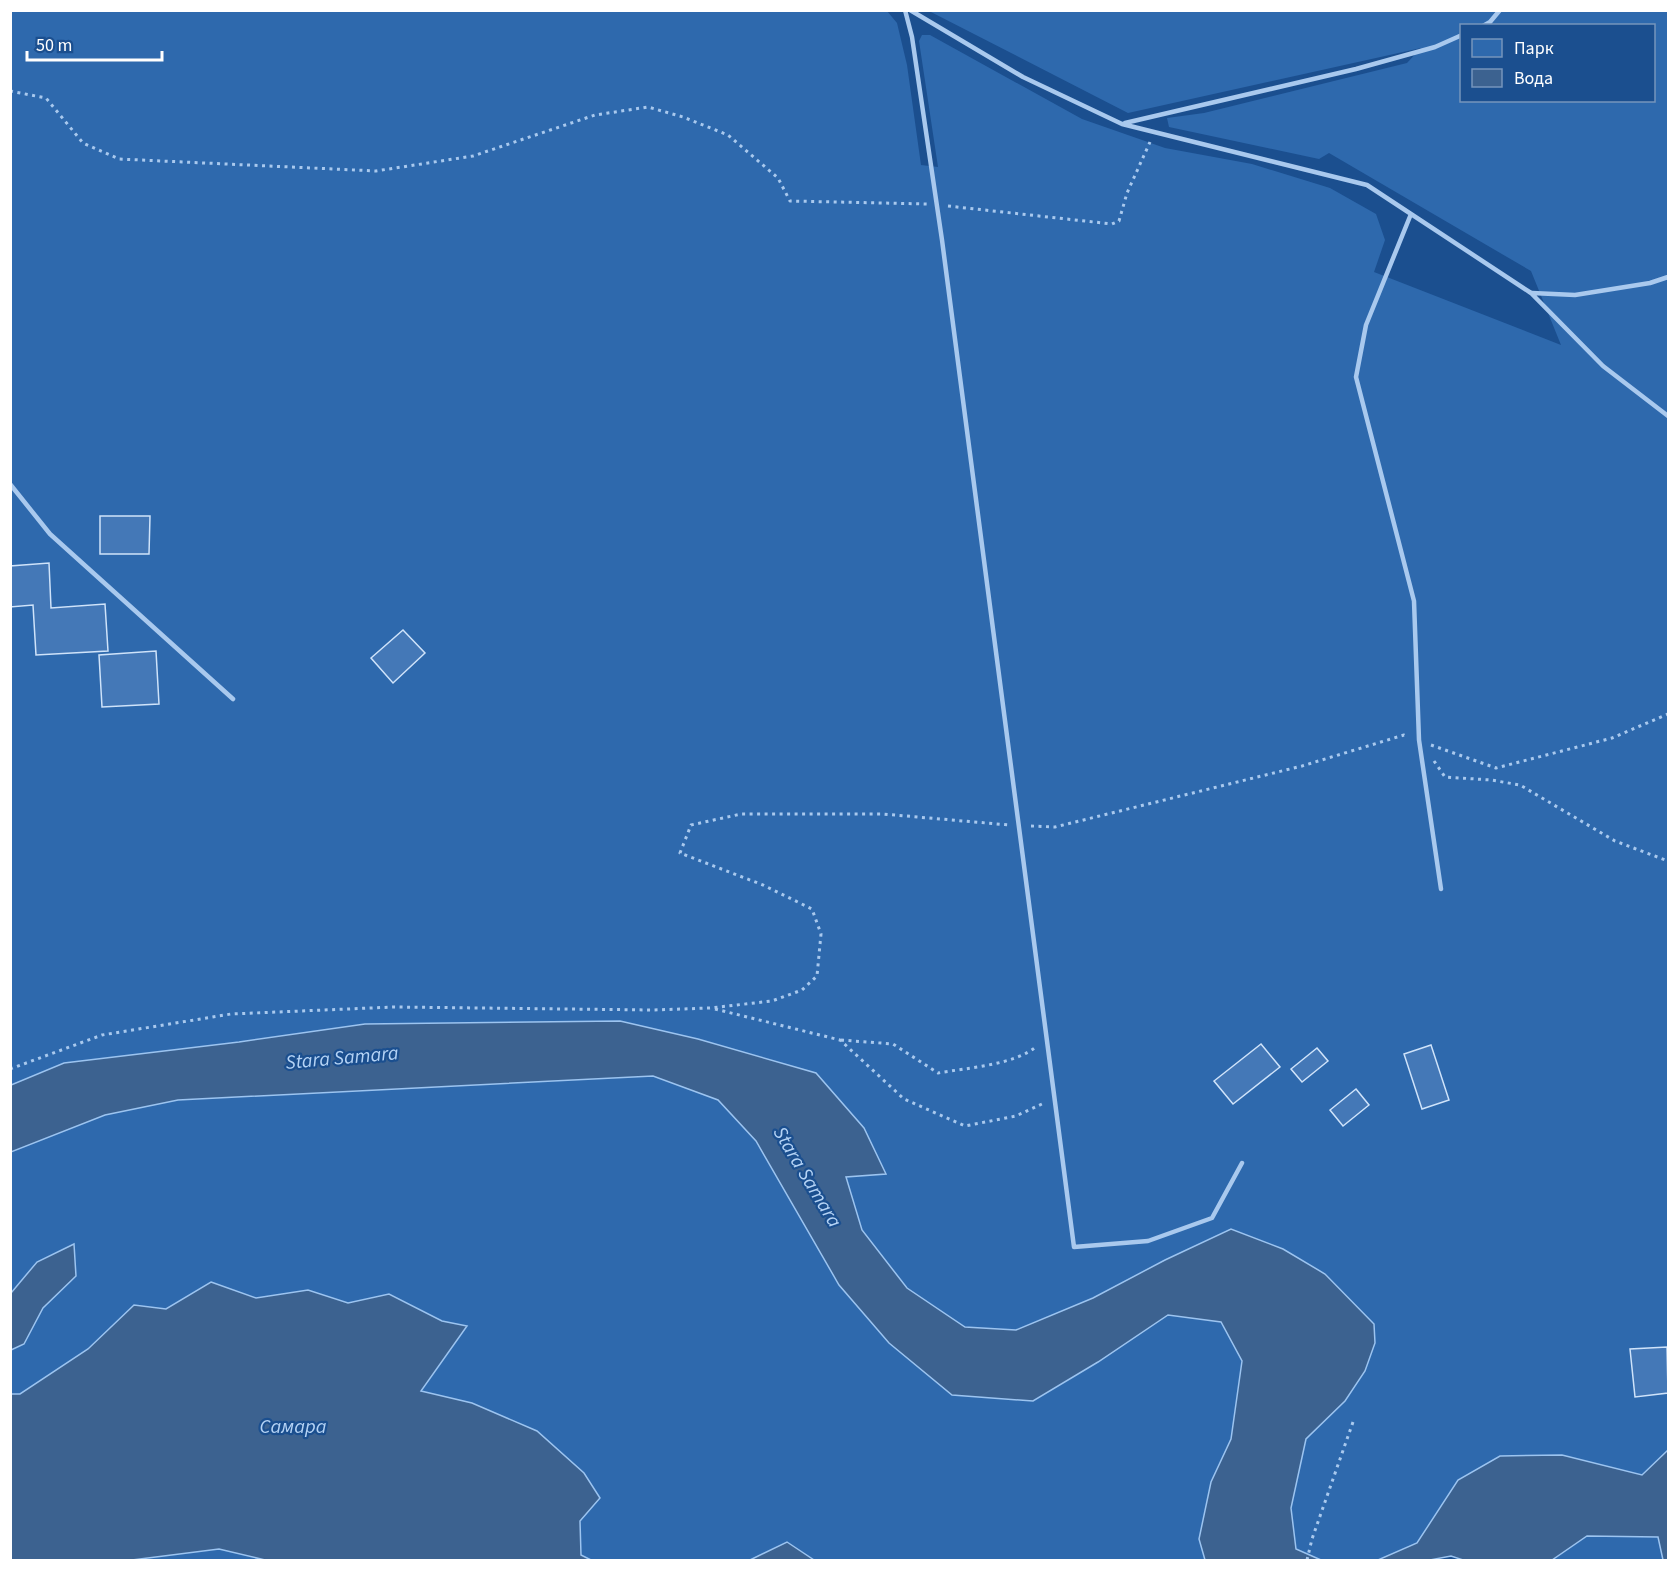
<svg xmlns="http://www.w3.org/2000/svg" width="1679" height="1571" font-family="'Source Sans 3',sans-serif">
<rect width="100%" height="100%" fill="#1b4f8f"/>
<path fill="#2e69ad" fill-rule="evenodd" d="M11 11H887L897 23 907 65 921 165 938 167 919 41 922 35H930L1082 119 1165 148 1252 164 1330 188 1376 214 1385 240 1374 272 1561 345 1531 271 1329 153 1319 159 1169 127 1167 118 1204 113 1407 63 1421 48 1128 113 929 11H1668V1450L1642 1475 1562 1455 1437 1515 1417 1543 1378 1560H1321L1296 1549 1291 1508 1306 1439 1345 1401 1165 1260 1093 1298 1016 1330 965 1327 907 1288 862 1230 846 1177 885 1174 864 1128 816 1073 698 1039 620 1021 365 1024 239 1042 64 1063 11 1085ZM1462 26H1654V100H1462Z
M653 1076 718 1099 756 1141 839 1285 1033 1401 1098 1362 1168 1315 1221 1322 1242 1361 1231 1439 1211 1482 1199 1539 1205 1560H814L787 1542 750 1560H591L581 1555 580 1521 472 1403 421 1392 467 1326 442 1321 389 1294 348 1303 308 1290 256 1298 211 1283 166 1309 134 1305 88 1349 20 1394H11V1350L24 1344 43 1308 76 1276 37 1262 11 1293V1152L15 1149 105 1115 178 1100Z
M1587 1536 1658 1537 1663 1560H1552Z
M220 1549 265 1560H132Z"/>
<path fill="#3c6290" stroke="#9cc4f0" stroke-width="1.5" d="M620 1021 698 1039 816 1073 864 1128 886 1174 846 1177 862 1230 907 1288 965 1327 1016 1330 1093 1298 1165 1260 1231 1229 1283 1249 1325 1274 1374 1324 1375 1343 1365 1371 1345 1401 1306 1439 1291 1508 1296 1549 1321 1560H1205L1199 1539 1211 1482 1231 1439 1242 1361 1221 1322 1168 1315 1098 1362 1033 1401 952 1395 889 1343 839 1285 756 1141 718 1100 653 1076 178 1100 105 1115 11 1152V1085L64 1063 239 1042 365 1024Z
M74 1244 76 1276 43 1308 24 1344 11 1350V1293L37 1262Z
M211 1282 256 1298 308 1290 348 1303 389 1294 442 1321 467 1326 421 1391 472 1403 537 1431 584 1473 600 1498 580 1521 581 1555 591 1560H265L219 1549 132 1560H11V1394H20L88 1349 134 1305 166 1309Z
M1668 1450V1560H1663L1658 1537 1587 1536 1552 1560H1463L1451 1556 1430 1560H1369H1378L1417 1543 1458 1480 1500 1456 1562 1455 1642 1475Z
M787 1542 814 1560H750Z"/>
<path fill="#4478b7" stroke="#cfe3fa" stroke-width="1.5" d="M100 516H150L149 554H100Z
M49 563 51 608 105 604 108 651 36 655 33 605 10 607V566Z
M403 630 425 653 393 683 371 658Z
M156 651 159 704 102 707 99 655Z
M1261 1044 1280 1067 1233 1104 1214 1081Z
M1431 1045 1449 1100 1422 1109 1404 1054Z
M1317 1048 1328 1061 1302 1082 1291 1069Z
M1356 1089 1369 1105 1343 1126 1330 1110Z
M1667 1347 1668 1393 1635 1397 1630 1349Z"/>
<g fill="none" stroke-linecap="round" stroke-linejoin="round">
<path stroke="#a9c9ee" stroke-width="3" stroke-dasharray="3 4.5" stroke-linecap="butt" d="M10 91 46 98 83 143 119 159 376 171 473 156 595 115 648 107 683 117 728 135 778 178 790 201 927 204
M948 206 1112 224 1119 221 1127 193 1150 142
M1431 745 1496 768 1612 738 1668 714
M1434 761 1445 777 1491 780 1520 785 1615 841 1668 861
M1031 826 1055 827 1302 766 1404 735 1408 737
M715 1009 840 1040 904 1099 965 1126 1016 1116 1044 1103
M841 1040 893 1044 938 1073C966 1068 1015 1065 1037 1046
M10 1069 102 1035 231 1014 394 1007 653 1010 710 1008 772 1001 802 990 817 976 821 934 812 909 763 885 680 853 691 825 741 814H883L1009 825
M1307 1560 1312 1539 1353 1422"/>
<path stroke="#a9c9ee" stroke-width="4.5" d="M905 10 912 37 942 240 1074 1247 1148 1241 1212 1218 1242 1163
M910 10 1023 77 1122 124 1367 185 1531 293 1603 366 1668 416
M1483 26 1490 22 1500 10
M1125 123 1356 69 1435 47 1462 35
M1411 214 1366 325 1356 377 1414 601 1419 740 1441 889
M1532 293 1575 295 1650 283 1668 277
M10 484 50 534 233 699"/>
</g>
<g text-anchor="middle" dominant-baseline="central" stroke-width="4.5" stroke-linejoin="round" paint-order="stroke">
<g font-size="20" font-style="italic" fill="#b5d3f5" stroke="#1b4f8f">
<text transform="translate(342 1058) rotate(-5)">Stara Samara</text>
<text transform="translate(807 1177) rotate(59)">Stara Samara</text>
<text x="293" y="1427">Самара</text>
</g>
</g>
<rect width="1679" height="1571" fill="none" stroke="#ffffff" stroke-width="24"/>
<rect x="1460" y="24" width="195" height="78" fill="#1b4f8f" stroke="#7695bc" stroke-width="1.5"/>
<rect x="1472" y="39" width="30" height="18" fill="#2e69ad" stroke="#7695bc" stroke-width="1.5"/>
<text x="1514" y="54" font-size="18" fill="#ffffff">Парк</text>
<rect x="1472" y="69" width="30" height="18" fill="#3c6290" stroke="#7695bc" stroke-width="1.5"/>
<text x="1514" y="84" font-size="18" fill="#ffffff">Вода</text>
<path d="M27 51v9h135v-9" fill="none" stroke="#ffffff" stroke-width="3"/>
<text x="36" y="51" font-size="18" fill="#ffffff" stroke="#1b4f8f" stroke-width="4.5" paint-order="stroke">50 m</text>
</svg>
